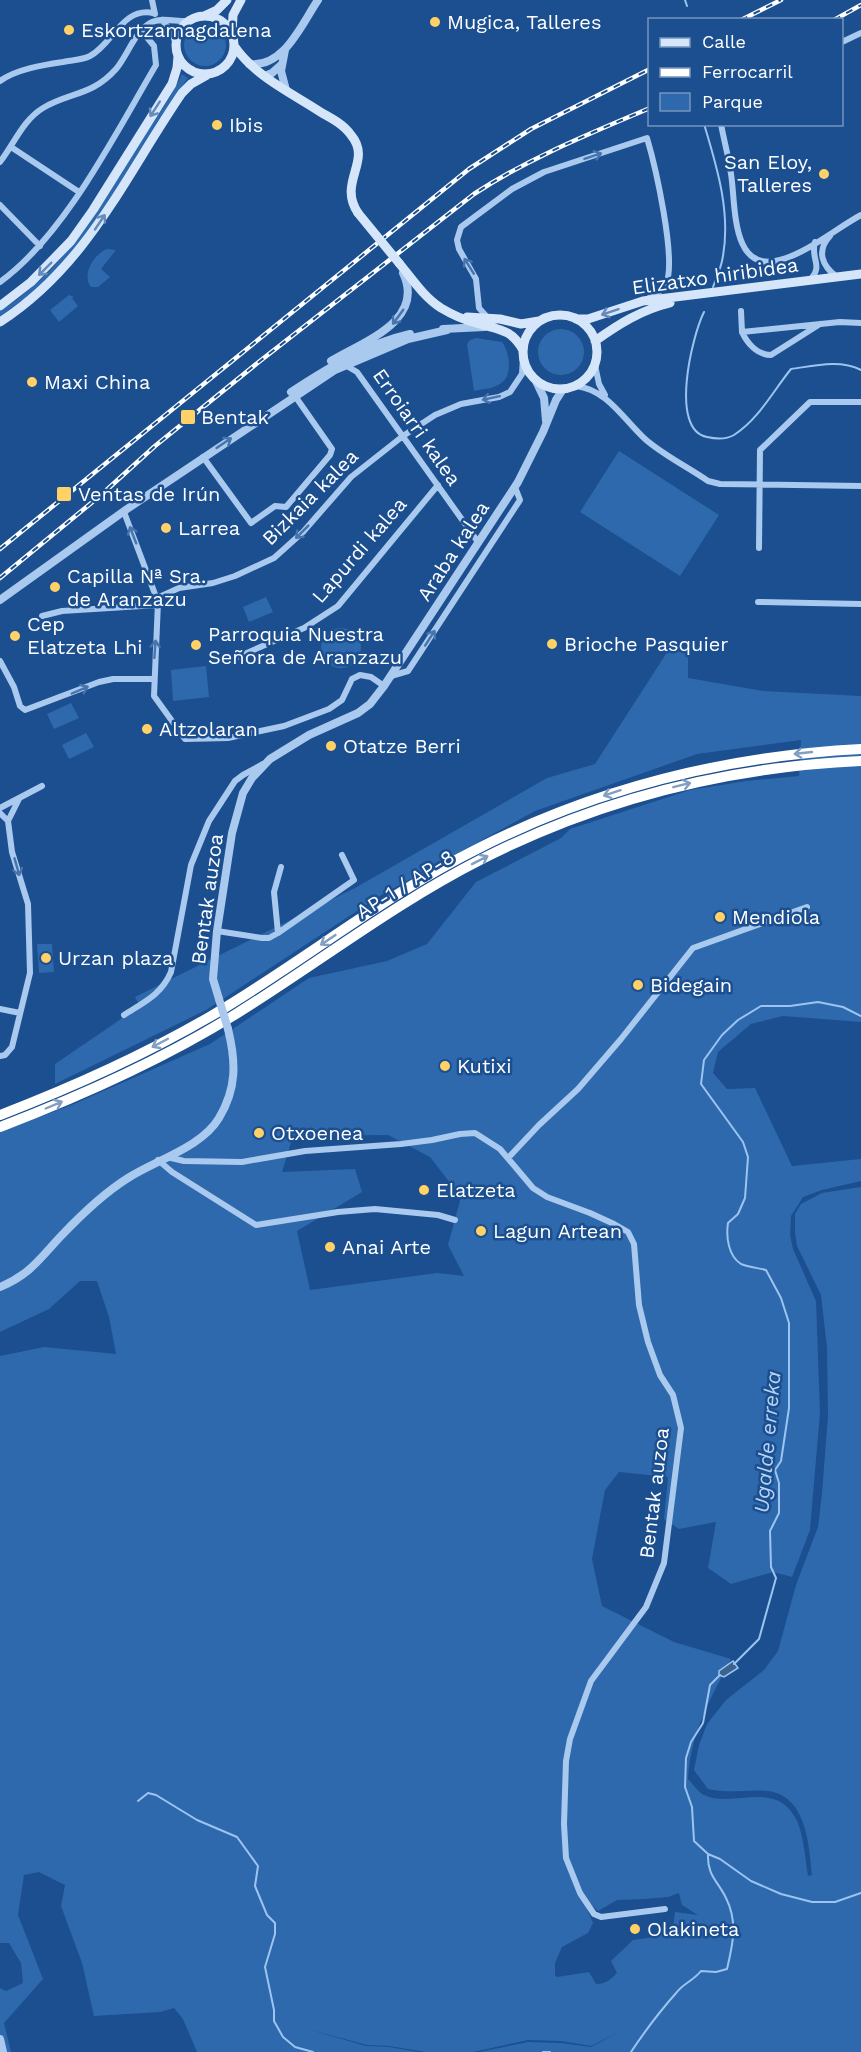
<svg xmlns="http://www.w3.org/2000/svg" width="861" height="2052" font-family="'Work Sans',sans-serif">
<rect width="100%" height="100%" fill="#1b4f8f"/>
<path fill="#2e69ad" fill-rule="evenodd" d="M184 45a21 21 0 1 1 42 0a21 21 0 1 1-42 0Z
M182 74 188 78 159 119 100 215 63 263 28 296 0 316V311C62 273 99 208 136 148 152 124 170 100 182 74Z
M107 249 116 250 101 269 110 277 98 287H91C81 275 94 254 107 249Z
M69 295 74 297 72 298 78 306 59 322 50 310Z
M538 352a23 23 0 1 1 46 0a23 23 0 1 1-46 0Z
M476 338 502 342C510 353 514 378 498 385 492 389 482 389 474 391L467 344 470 340Z
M619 451 719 515 680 576 580 512Z
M266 597 273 612 249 622 243 607Z
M321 648a20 20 0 1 1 40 0a20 20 0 1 1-40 0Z
M673 643 688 652V678L763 691 861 696V1022L783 1016 751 1024 718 1052 713 1073 727 1089 755 1088 792 1166 861 1159V1181L822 1190 803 1197 791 1216 790 1235 793 1249 816 1301 820 1413 810 1530 792 1577 773 1572 731 1584 708 1568 716 1522 679 1529 664 1519 668 1477 619 1472 605 1490 592 1559 602 1606 674 1642 731 1659C710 1700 691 1731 688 1779 693 1784 698 1792 704 1795 734 1809 777 1778 797 1821 804 1837 805 1858 808 1876L812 1875C809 1846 807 1796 768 1791 748 1789 728 1794 708 1789L694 1770 699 1745 707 1724 726 1700 764 1670 778 1651 796 1585 818 1527 822 1493 828 1416 827 1348 821 1295 797 1246 795 1233V1214L801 1204 822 1193 861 1187V2052H479L528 2042 561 2043 591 2047 621 2031 591 2046 561 2041 528 2040 473 2052H426L389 2046 367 2045 307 2029 366 2046 389 2047 419 2052H197L183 2019 174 2008 160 2012 94 2016 82 1963 61 1906 65 1885 39 1872 24 1875 18 1915 43 1979 4 2023 11 2052H0V1988L6 1991 23 1983 21 1963 9 1943H0V1356L44 1347 116 1354 109 1317 97 1281H80L49 1309 0 1332V1132L74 1104 210 1044 309 978 387 961 427 944 476 882 561 838 570 829 690 790 746 781 799 776 801 740 697 754 535 811 383 894 206 1010 55 1084V1064L140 1006 135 997 355 888 547 778 595 764ZM388 1135 430 1157 461 1197 448 1245 464 1276 437 1273 310 1290 297 1231 362 1192 355 1169 282 1172 293 1136ZM679 1893 682 1905 698 1915 675 1912 673 1929 655 1937 633 1940 611 1961 617 1973C610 1980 606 1984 596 1984L589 1972 557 1977 555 1975V1963L562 1947 588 1933 593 1923 581 1895 598 1911 617 1900 645 1899 668 1897Z
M206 666 209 697 173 701 171 670Z
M71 703 79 718 54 729 47 714Z
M86 733 94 747 69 759 62 745Z
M37 944H52L54 972 39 973Z"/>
<path fill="#3c6290" stroke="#9cc4f0" stroke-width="1.5" d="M733 1661 738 1668 724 1677 719 1675V1671Z"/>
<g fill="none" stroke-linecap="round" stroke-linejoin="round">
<path stroke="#9cc4f0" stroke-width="2" d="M685 0 687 6
M704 124C717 167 732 215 722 261 720 270 716 279 713 287
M704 312C692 336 669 430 707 437 716 439 727 439 734 435 759 419 773 391 791 369 813 366 840 359 861 370
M734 1664 759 1639 776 1578 771 1567 770 1531 779 1513V1483L775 1470 781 1461 789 1408V1323L781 1298 766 1270C758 1268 748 1267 741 1264 728 1256 726 1236 728 1223L738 1214 745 1198 748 1157 743 1142 701 1084 704 1060 722 1035 738 1020 761 1006H790L818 1002 843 1007 861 1016
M720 1675 710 1685 703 1723 691 1742 686 1758 685 1787 692 1807 694 1841 708 1854 720 1859 751 1881 781 1894 812 1902H835L861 1893
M138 1801 148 1793 156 1795 197 1820 237 1837 258 1866 255 1886 267 1915 275 1923V1934L265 1967 274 2010V2021L283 2037 295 2047 313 2052
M543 2052H550
M631 2052C645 2031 660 2011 677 1992 683 1984 694 1980 701 1971L716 1972 727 1969C733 1944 738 1922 726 1898 718 1881 707 1876 708 1854"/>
<path stroke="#a9c9ee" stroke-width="6" d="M152 0 155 14
M162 20 170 30 176 43
M842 42 861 33
M0 81C17 69 43 65 63 62 72 60 82 60 90 56 113 44 122 7 153 13
M721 124C724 141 729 158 731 174 736 203 730 274 780 260 807 253 837 228 861 215
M11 147 79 192
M0 162C14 144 23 120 43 108 70 92 92 96 116 69 128 55 135 30 152 22 163 17 177 22 189 21
M0 205 40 246
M830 236C816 251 822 266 837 277
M810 280C824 265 810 259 815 242
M0 282C65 235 115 134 156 65L154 46 141 30
M741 311 742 332
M488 318 479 308 476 279 459 249 457 240 461 227 512 189 544 172 647 138C655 165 677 260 666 284 662 291 655 295 649 298
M820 324 771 355C757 355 747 343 742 332L840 322 861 323
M345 365 357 372 478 542
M595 365 599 384 605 395
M576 386C608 390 623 419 645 439 663 455 688 467 708 481L720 484 861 486
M203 457 251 523 275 506 286 507 330 455 332 449 295 396
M124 512 158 602 154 696 185 739 228 738 284 726 329 709 342 700 352 679 360 675 371 677 384 686
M759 548 760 450 810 402H861
M157 598 179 588 213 583 235 576 274 558 303 532 351 477 403 436 435 415 461 404 499 397 510 392 522 374 523 357
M758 602 861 604
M42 616 62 611 158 605
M233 659 304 628 338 606 438 485
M0 661 14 687 20 706 25 710 99 682 113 679H153
M391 676 408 671 520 500 515 487
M0 808 42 786
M0 813 8 821 12 852 28 904 30 973 12 1047 5 1055 0 1056
M8 821 19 799
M217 931 262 938H269L278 933 354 880 342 855
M278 933 274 892 281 867
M0 1009 20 1013
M124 1015C144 1002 161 995 171 972L191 865 209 821 235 781 243 775 263 764
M167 1157 184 1161 242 1162 305 1151 401 1144 432 1140 460 1134 475 1133 500 1149 533 1188 547 1197 590 1213 614 1224 628 1232 634 1244 639 1305 648 1342 660 1375 673 1395 681 1428 664 1563 646 1607 591 1681 570 1739 566 1761 564 1824 566 1858 580 1893 594 1914 601 1917 665 1909
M509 1157 539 1125 578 1089 621 1039 693 948 807 907
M158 1160 172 1172 256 1225 338 1212 375 1209 438 1215 455 1220"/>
<path stroke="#a9c9ee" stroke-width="8" d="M285 50 281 71 286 90
M249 64C284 68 301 25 318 0
M265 76 272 73 281 65
M443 329 484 327
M331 361C362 342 426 321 403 273
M535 379 544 398 546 421
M291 392C328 368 366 344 410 334
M0 600 127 509 335 370 408 339 447 330
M219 999 213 979 217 931 232 833 243 793 252 778 270 759 309 735 358 713 370 704 384 686 518 482 543 432 556 400 563 389
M0 1287C31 1274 40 1258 62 1235 82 1214 104 1193 128 1178 156 1160 202 1147 219 1118 237 1088 236 1062 228 1029
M0 2039 3 2052"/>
<path stroke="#d6e6fa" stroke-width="9" d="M176 45a29 29 0 1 1 58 0a29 29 0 1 1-58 0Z
M204 16 217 10 227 0
M232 33 233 15 241 0
M235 47C256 77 292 93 322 113 333 119 344 125 351 135 373 161 337 182 358 213
M399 263C412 279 424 297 441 308 451 314 464 320 476 323 498 330 511 328 523 350
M0 306 31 282 71 241 93 210 172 84 177 68 178 56
M523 352a37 37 0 1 1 74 0a37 37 0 1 1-74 0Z
M467 317 500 319 521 324 539 321
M576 319H588L643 301 861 274
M0 322C88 265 125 176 182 93L191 84 207 75
M595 341C619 324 641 310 670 303"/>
<path stroke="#fff" stroke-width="10" d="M0 1115C73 1087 144 1055 211 1016 301 963 383 896 477 849 597 788 727 756 861 749
M0 1127C81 1096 162 1060 236 1014 318 963 395 903 482 859 600 799 728 767 861 761"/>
<defs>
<path id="rail" d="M741 20 781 0
M834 20 861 5
M0 549 469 169 531 129 650 69
M0 578 101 495 155 446 260 361 474 194C529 158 589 134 650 108"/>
</defs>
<use href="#rail" stroke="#fff" stroke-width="4.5"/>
<use href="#rail" stroke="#1b4f8f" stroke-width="2" stroke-dasharray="7" stroke-linecap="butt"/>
<path stroke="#a9c9ee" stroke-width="8" d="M219 999 228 1029"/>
<path stroke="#d6e6fa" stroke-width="9" d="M358 213 399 263"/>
</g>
<defs><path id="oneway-shaft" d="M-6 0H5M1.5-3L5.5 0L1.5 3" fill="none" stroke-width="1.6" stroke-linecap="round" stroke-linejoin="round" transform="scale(1.5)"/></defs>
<g stroke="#668bba">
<use href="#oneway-shaft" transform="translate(155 109) rotate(123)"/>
<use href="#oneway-shaft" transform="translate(100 222) rotate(-56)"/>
<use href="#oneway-shaft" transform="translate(45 269) rotate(135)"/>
<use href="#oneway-shaft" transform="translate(610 312) rotate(161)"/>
</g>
<g stroke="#4674ac">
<use href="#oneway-shaft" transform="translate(593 156) rotate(-18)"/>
<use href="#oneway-shaft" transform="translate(469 266) rotate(-122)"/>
<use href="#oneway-shaft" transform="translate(398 317) rotate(126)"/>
<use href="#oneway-shaft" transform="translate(491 398) rotate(168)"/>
<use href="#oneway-shaft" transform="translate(224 443) rotate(-34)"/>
<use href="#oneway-shaft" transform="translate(302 532) rotate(135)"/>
<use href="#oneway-shaft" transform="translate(133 535) rotate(-111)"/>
<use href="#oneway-shaft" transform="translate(430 638) rotate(-57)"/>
<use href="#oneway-shaft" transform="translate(155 649) rotate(-86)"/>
<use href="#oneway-shaft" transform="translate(80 690) rotate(-23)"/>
<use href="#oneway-shaft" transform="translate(17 867) rotate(74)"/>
</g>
<g stroke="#829ec1">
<use href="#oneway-shaft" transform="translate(803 753) rotate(174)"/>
<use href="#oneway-shaft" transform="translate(682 785) rotate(-14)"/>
<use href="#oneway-shaft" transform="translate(612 793) rotate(162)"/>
<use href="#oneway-shaft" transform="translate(480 860) rotate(-27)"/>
<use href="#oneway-shaft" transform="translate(328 940) rotate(146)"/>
<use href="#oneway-shaft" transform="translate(160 1043) rotate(152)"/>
<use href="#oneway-shaft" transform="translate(54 1105) rotate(-23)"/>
</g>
<g fill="#ffd166" stroke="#1b4f8f" stroke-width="2">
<circle cx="435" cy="22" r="6"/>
<circle cx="69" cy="30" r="6"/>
<circle cx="217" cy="125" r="6"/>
<circle cx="824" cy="174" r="6"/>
<circle cx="32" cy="382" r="6"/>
<rect x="180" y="409" width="16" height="16" rx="3"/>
<rect x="56" y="486" width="16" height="16" rx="3"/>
<circle cx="166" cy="528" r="6"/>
<circle cx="55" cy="587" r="6"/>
<circle cx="15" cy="636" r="6"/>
<circle cx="552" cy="644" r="6"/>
<circle cx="196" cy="645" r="6"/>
<circle cx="147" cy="729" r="6"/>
<circle cx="331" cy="746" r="6"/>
<circle cx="720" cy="917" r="6"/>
<circle cx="46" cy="958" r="6"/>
<circle cx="638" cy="985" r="6"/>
<circle cx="445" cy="1066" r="6"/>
<circle cx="259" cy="1133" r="6"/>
<circle cx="424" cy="1190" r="6"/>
<circle cx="481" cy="1231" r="6"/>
<circle cx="330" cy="1247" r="6"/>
<circle cx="635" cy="1929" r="6"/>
</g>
<g text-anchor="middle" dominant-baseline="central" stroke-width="5" stroke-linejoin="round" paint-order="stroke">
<g font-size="20" fill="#fff" stroke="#1b4f8f" text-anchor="start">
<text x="447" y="22">Mugica, Talleres</text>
<text x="81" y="30">Eskortzamagdalena</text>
<text x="229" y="125">Ibis</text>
<text x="812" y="162" text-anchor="end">San Eloy,<tspan x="812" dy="23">Talleres</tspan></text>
<text x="44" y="382">Maxi China</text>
<text x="201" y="417">Bentak</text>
<text x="78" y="494">Ventas de Irún</text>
<text x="178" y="528">Larrea</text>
<text x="67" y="576">Capilla Nª Sra.<tspan x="67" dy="23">de Aranzazu</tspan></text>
<text x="27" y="624">Cep<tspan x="27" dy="23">Elatzeta Lhi</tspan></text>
<text x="208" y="634">Parroquia Nuestra<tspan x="208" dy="23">Señora de Aranzazu</tspan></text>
<text x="564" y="644">Brioche Pasquier</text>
<text x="159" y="729">Altzolaran</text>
<text x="343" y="746">Otatze Berri</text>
<text x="732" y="917">Mendiola</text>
<text x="58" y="958">Urzan plaza</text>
<text x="650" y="985">Bidegain</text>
<text x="457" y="1066">Kutixi</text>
<text x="271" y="1133">Otxoenea</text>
<text x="436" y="1190">Elatzeta</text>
<text x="493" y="1231">Lagun Artean</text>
<text x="342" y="1247">Anai Arte</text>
<text x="647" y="1929">Olakineta</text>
</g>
<g font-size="20" fill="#fff" stroke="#1b4f8f">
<text transform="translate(715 276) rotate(-8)">Elizatxo hiribidea</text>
<text transform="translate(417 427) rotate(55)">Erroiarri kalea</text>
<text transform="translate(310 497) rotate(-45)">Bizkaia kalea</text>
<text transform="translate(359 550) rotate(-49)">Lapurdi kalea</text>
<text transform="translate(453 551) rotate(-57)">Araba kalea</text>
<text transform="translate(405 884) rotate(-32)">AP-1 / AP-8</text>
<text transform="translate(207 899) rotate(-82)">Bentak auzoa</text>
<text transform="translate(654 1493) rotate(-83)">Bentak auzoa</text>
</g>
<g font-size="21" font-style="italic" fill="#b5d3f5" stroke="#1b4f8f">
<text transform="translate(767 1442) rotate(-85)">Ugalde erreka</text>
</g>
</g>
<rect x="648" y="18" width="195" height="108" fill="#1b4f8f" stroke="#7695bc" stroke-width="1.5"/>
<rect x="660" y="38" width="30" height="9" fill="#d6e6fa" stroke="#7695bc" stroke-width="1.5"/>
<text x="702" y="48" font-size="18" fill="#ffffff">Calle</text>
<rect x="660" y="68" width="30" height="9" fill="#ffffff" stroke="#7695bc" stroke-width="1.5"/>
<text x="702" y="78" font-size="18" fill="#ffffff">Ferrocarril</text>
<rect x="660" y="93" width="30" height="18" fill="#2e69ad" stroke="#7695bc" stroke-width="1.5"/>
<text x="702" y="108" font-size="18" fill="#ffffff">Parque</text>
</svg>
